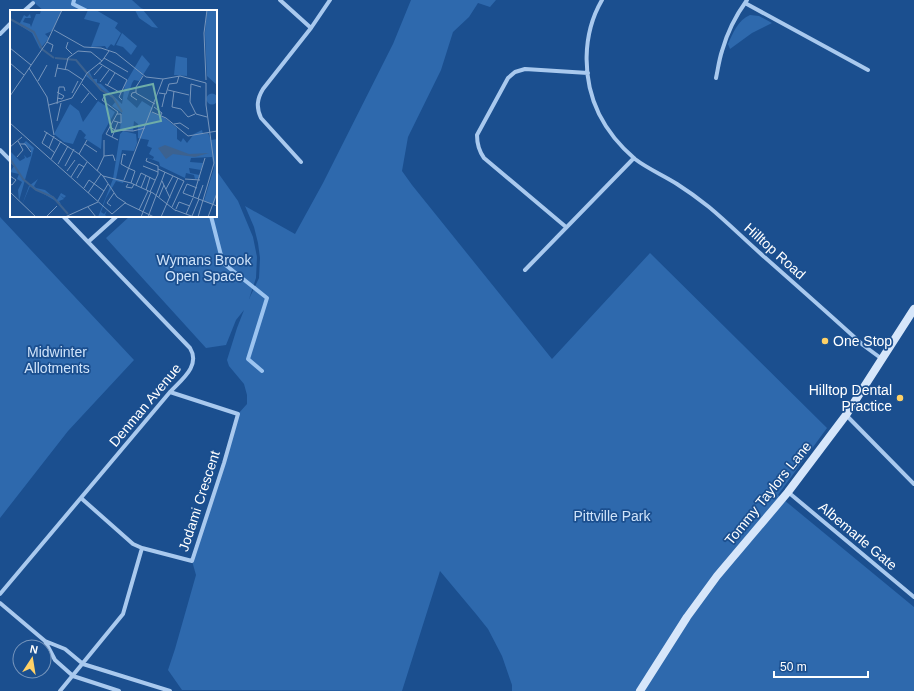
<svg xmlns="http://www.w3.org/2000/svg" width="914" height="691" font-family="Helvetica,sans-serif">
<rect width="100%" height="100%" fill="#1b4f8f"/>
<path fill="#2e69ad" d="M31 0H132L141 8 148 11H44Z
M411 0H496L490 7 478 3 469 17 453 32 441 70 408 137 402 171 412 185 552 359 650 253 827 428 778 495 914 607V691H512V685L502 656 488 629 476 614 440 571 402 691 182 690 168 670 175 649 196 575 192 561 238 414 247 404V395L244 384 229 366 227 360 237 328 244 310 236 320 226 345 206 348 106 238 130 216H216V170L238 201 253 237 257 257 256 278 249 299 259 278 260 258 258 243 254 227 245 206 295 234 323 183 393 44Z
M750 15 759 16 772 23 752 33 730 49 728 44C733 33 738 20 750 15Z
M0 217 134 360 68 431 0 518Z"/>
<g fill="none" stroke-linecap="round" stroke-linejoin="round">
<path stroke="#9cc4f0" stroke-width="4" d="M74 0 73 4 87 11
M211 216 223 263 267 298 248 359 262 371"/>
<path stroke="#a9c9ee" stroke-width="4" d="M280 0 311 28
M602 0C582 34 582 79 599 114 607 130 621 147 635 159 648 169 663 175 677 184 688 191 699 199 709 207 727 222 743 238 761 254 795 284 829 314 863 345L882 359
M745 3 868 70
M24 11 33 3
M0 34 11 23
M716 78C718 69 719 60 722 51 727 33 736 15 747 0
M0 150 11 161
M301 162 261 118C256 107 257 99 263 89L311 28 330 0
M566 227 484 158C479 151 477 144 477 135L508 78 515 72 525 69 588 73
M88 242 117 216
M525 270 634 158
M846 415 914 484
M788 492 914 597
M81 498 133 544 142 548 192 561 224 463 238 414 170 392
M0 594 170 392C181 380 201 366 190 348L63 216
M0 603 45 641 65 649 83 664 170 691
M45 641 55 660 73 676 119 691
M60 691 123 614 142 548"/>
<path stroke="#d6e6fa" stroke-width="8" d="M640 691 687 617 717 576 788 492 846 415 914 309"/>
</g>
<g fill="#ffd166" stroke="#1b4f8f" stroke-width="1.5">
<circle cx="825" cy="341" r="4"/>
<circle cx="900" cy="398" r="4"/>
</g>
<g text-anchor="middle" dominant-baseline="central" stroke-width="3.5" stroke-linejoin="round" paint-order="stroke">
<g font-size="14" fill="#fff" stroke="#1b4f8f">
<text transform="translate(775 251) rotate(42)">Hilltop Road</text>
<text transform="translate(145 405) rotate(-50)">Denman Avenue</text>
<text transform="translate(768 493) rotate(-51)">Tommy Taylors Lane</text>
<text transform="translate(199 501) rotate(-72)">Jodami Crescent</text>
<text transform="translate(858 536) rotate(40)">Albemarle Gate</text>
</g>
<g font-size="14" fill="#cfe3fa" stroke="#1b4f8f">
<text x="204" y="260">Wymans Brook<tspan x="204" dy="16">Open Space</tspan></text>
<text x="57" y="352">Midwinter<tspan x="57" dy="16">Allotments</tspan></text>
<text x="612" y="516">Pittville Park</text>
</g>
<g font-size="14" fill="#fff" stroke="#1b4f8f" text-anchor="start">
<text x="833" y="341">One Stop</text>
<text x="892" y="390" text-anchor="end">Hilltop Dental<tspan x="892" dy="16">Practice</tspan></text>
</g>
</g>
<g transform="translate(10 10)">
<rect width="207" height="207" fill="#1b4f8f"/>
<path d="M31 0H52L42 21 35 24 39 28 30 39 22 23 6 13H10L14 5 17 7 20 4 21 8H15L13 12 20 14 21 17 26 4H30ZM78 0H86L108 13 105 18 111 23 104 36 101 34 97 39 95 36 81 37 90 13 74 9ZM125 0H133L148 18 142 17 129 8ZM197 0H207V75L197 66 195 23ZM112 23 127 36 121 45 113 37 106 35ZM132 45 140 54 129 71 124 70 122 73 117 89 127 98 132 91 143 98 141 102 155 108 167 118V129L171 132 173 128 177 133 184 124 192 120 193 124 198 123 201 130 207 129V183L204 195 194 191 204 158 202 147 181 148 180 152 193 153 191 160 179 158 180 163 189 165 190 168 185 169 184 165 176 163 175 168 150 156 149 152 136 147 143 149 144 147 139 144 142 138 137 136 139 130 128 128V114L124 111 123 121 110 119 112 103 102 96 106 91 76 66 79 61 83 69H87V73L91 74 112 94 115 74ZM166 46 177 48V66L164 65ZM196.5 89a5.5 5.5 0 1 1 11 0a5.5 5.5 0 1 1-11 0ZM88 91 105 102 92 125 91 139 74 128 68 137 76 125 71 120H69L63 134 54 132 44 124 60 94 69 101 73 112ZM113 121 126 124 127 133 124 141 112 140 106 169 114 170 113 173 106 171 96 188 91 202 94 204 97 200 95 205 98 207H88L103 169 110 124ZM16 131 24 138 9 191 8 180 12 172 7 169 9 164 0 162 4 156 0 153V141L10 151 15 148 14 145 17 148 21 146V139L13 134ZM28 169 24 176 26 178 35 180 47 190 51 183 56 186 54 188 50 185 54 189 49 191 51 194 20 176 12 195 19 176Z" fill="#2e69ad"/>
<path d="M155 135 179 144 199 143 185 147 163 144 156 149 148 138Z" fill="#3c6290"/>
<path fill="none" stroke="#3c6290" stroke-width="2" d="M0 9 24 22 32 39 44 48M45 48 66 50 91 80 103 87 112 102M0 149 13 169 26 180 43 187 58 204"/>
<path fill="none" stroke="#7695bc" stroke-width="1" d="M44 20 74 37 91 38 106 43 136 67 153 69 170 66 196 73M37 32 43 35 41 42M58 32 56 38 62 44M0 38 21 55M94 48 118 62M0 53 14 65M89 53 117 70 109 87 112 90M19 58 37 87 44 125M47 58 58 60 73 70M55 60 58 48 68 41 81 42 92 51M84 65 92 56M133 66 126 77V83L145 94M45 67 48 54M196 70 194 23 197 0M28 71 37 55M90 72 99 60M72 74 87 90M95 74 111 83M97 76 105 63M191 77 181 74 180 92 186 104 197 107M158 80 179 85M164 81 162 97 171 99 178 107 185 104M47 82 54 86 52 89 47 88M126 82 122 83 121 86 127 90M62 83 68 71M149 83 156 84 159 74 167 73 169 66M96 84 92 90 108 102 96 124 108 130M0 86 37 32 52 0M71 93 79 83M47 94 49 77H54L55 81M39 95 62 88 77 63 92 51 99 41M144 97 152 103 150 107M152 97 155 84M142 102 156 108 178 126 207 121M47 111 51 93M104 111 111 113V104H107M0 113 102 204 115 193 144 207M164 114 170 113 179 119M100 117 105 120 123 121 135 118M34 121 69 144 93 166 107 187 116 193M37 122 32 133 39 138M44 126 39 138 45 143M102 127 108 112M10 134H15L21 142M75 134 87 142M0 137 12 127M69 144 77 130M116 145 113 144 111 154 118 158M94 146 103 145 105 151M7 147 13 140 8 131M137 148 136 151 148 156V164L140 182M41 149 51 131M48 154 58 136M55 156 64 139M133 156 148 162M118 158 125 161 121 173M148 159 174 171 162 197M57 161 65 150M87 161 94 146V130M0 166 6 170 2 175 0 174M93 166 121 173 143 183 166 201M61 167 69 154 74 157M67 168 77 152M175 169 190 170M114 170 153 69M152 171 160 188M118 174 116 177 122 178 124 174M126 175 131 163 145 170M74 178 79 170 94 181M131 178 136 165M187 178 177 174 173 183 207 196M156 179 163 166M136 180 140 167M0 182 26 207M78 183 91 164M149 187 154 175M183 187 195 148M188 189 193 175M88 191 98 174M101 196 97 193 104 183M78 197 86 207M166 199 169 192 180 196M129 200 138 181M165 200 184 207M176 204 183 188M182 206 189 189M36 207 47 196M55 207 88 192M131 207 141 182M138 207 155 162M151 207 168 168M188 207 204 153 196 95V73M198 207 207 183"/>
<path fill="#6fada8" fill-opacity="0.15" stroke="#6fada8" stroke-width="2" d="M143 74 151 111 102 122 94 85Z"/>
<rect width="207" height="207" fill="none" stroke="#fff" stroke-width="2"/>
</g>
<g transform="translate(32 659) rotate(12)"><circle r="19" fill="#1b4f8f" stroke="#7695bc"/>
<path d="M0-3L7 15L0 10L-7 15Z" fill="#ffd166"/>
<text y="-6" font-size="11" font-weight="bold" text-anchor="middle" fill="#ffffff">N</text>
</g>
<path d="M774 671v6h94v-6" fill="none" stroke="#ffffff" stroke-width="2"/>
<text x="780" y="671" font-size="12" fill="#ffffff" stroke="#1b4f8f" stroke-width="3" paint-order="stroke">50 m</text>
</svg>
